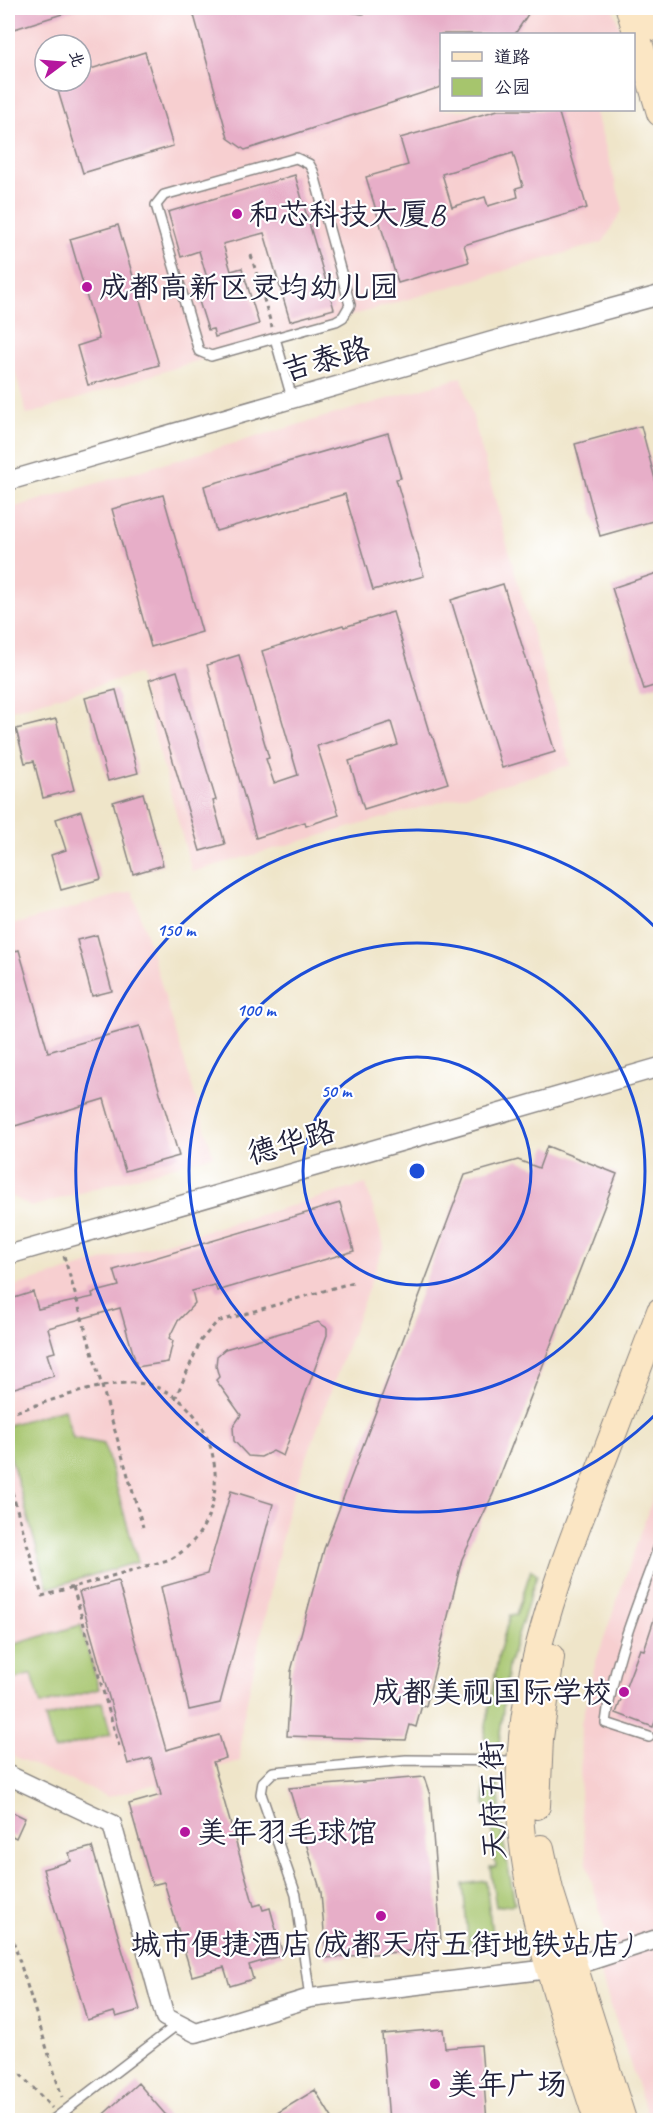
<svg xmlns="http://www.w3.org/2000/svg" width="668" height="2128" font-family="Caveat,'LXGW WenKai TC',sans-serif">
<rect width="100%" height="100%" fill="#fff"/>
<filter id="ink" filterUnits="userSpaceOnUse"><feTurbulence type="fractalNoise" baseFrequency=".0167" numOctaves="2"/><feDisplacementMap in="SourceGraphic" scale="12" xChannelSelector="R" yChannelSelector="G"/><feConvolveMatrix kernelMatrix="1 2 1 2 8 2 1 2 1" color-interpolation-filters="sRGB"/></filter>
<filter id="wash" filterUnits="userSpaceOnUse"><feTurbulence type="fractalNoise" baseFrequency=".008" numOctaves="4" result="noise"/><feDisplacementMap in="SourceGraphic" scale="24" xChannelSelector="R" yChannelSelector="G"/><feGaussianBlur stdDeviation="1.35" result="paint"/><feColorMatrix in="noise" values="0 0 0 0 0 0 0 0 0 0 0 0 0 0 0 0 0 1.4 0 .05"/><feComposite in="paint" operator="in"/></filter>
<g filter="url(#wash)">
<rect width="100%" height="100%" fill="#efe5c9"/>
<path fill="#f7cfd0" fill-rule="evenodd" d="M8 8H613L622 34H442V110H595L623 209 603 242 190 363 27 415 8 347ZM45 45H81V81H45Z
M462 377 513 566 571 765 192 872 138 674 8 711V509Z
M133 891 213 1155 31 1207 8 1194V926Z
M366 1184 384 1245 288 1509 242 1724 240 1761 108 1797 8 1754V1288Z
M660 1477V2120H649L589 1940 606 1934 587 1864 580 1801 581 1723 596 1661Z"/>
<path fill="#a6c56d" stroke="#647454" stroke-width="1.5" d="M64 1409 73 1438 104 1444 138 1562 48 1588 8 1448V1425Z
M531 1570 537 1575 508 1666 499 1744H489L484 1737 499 1653 510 1615H516Z
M81 1625 99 1689 41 1705 32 1674 8 1681V1646Z
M102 1702 111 1734 54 1750 45 1718Z
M498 1785 504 1845 515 1904 496 1907 490 1867H496L489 1807 485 1805 484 1787Z
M486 1881 493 1945 469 1949 463 1884Z"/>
<g id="blocks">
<path fill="#e7aec8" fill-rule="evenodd" d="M8 8H74L75 10 8 31Z
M192 8H323L362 14 394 8H532L515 34H441V87L245 150 228 138Z
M145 52 173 146 83 173 55 81H81V72Z
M498 110H558L587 208 464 245 469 262 398 283 366 177 408 165 400 138ZM513 153 523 186 516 188 518 197 488 206 485 197 452 207 442 174Z
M295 175 334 309 290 321 264 233 223 244 231 271 242 268 259 324 215 337 213 329 208 330 193 282 207 278 199 251 181 257 168 212Z
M118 225 159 365 88 385 77 346 99 339 70 239Z
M641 426 660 498V519L600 536 575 444Z
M388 433 401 478 396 479 424 576 373 590 345 494 216 531 204 486Z
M163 495 202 632 151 647 112 509Z
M660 572V684L644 689 612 588Z
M503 584 555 752 502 768 451 600Z
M393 612 430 735H432L448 783 364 809 349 761 398 745 391 722 317 746 339 815 306 826 305 822 256 838 207 665 239 655 269 758 266 759 274 783 298 775 262 651 343 625 344 627Z
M177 671 216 800 213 801 225 844 200 851 149 680Z
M116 690 138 773 108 781 85 698Z
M56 719 74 790 43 798 34 761 25 763 16 729Z
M143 793 163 865 133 874 113 802Z
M81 811 101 879 61 890 51 855 66 850 56 819Z
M97 935 112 991 92 996 77 940Z
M19 950 48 1052 140 1026 179 1156 125 1171 104 1099 15 1126 8 1100V953Z
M547 1146 617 1174 493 1494 462 1559 426 1706 422 1705 416 1727 410 1725 406 1740 287 1736 291 1671 324 1549 465 1175 518 1160 539 1168Z
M340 1203 354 1251 217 1291 215 1285 192 1291 195 1303 177 1322 169 1338 173 1341 168 1362 137 1367 120 1308 48 1328 55 1352 47 1354 54 1376 8 1390V1300L33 1292 38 1309 93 1297 92 1293 119 1286 114 1270Z
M318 1322 327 1328V1335L283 1456 273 1451 261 1457 248 1456 234 1441 233 1427 241 1415 216 1380 219 1377 216 1366 217 1356 225 1349Z
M231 1491 273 1504 220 1703 189 1710 161 1587 207 1574Z
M118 1581 166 1750 219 1735 226 1758 213 1762 254 1906 261 1904 263 1910 270 1908 283 1955 249 1965 253 1979 230 1986 224 1967 192 1976 164 1882 152 1885 129 1804 161 1795 151 1758 128 1764 79 1592Z
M658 1607H660V1709L653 1727 616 1713 640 1649 644 1650Z
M424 1777 430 1795 441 1941 422 1942 423 1950 326 1958 321 1892 289 1788Z
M8 1810 25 1818 16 1838 8 1834Z
M92 1847 140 2010 116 2017 114 2012 87 2020 43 1869 71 1861 69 1853Z
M443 2029 445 2048 481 2045 487 2121H389L382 2034Z
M138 2083 171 2121H96Z
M315 2090 334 2121H264Z"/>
</g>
</g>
<g filter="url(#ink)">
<use href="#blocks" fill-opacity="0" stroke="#888482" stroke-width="1.5"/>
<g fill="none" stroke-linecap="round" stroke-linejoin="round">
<defs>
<path id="lane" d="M275 338 211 356 199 351 156 205 164 195 296 158 309 164 313 171 350 305 343 317 336 321 275 338 292 398
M649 1737 606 1723C613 1660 639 1602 660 1543
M310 1998 296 1895 261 1794 263 1782 273 1772 406 1760 518 1761
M53 2120 178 2024"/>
<path id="street" d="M8 481 506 337 660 295
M8 1255 660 1067
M8 1775 112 1824 165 2017 196 2033 310 1998 549 1969
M574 1966 660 1938"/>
<path id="secondary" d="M629 8 660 113
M654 8 660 29
M537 1806 540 1738 551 1657
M541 1848 550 1890 623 2120
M597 2120C567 2025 530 1927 521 1827 510 1705 553 1587 597 1476 618 1421 639 1366 660 1311"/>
</defs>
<use href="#lane" stroke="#888482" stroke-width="12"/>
<use href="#street" stroke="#888482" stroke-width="21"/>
<use href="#secondary" stroke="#888482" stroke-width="28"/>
<path stroke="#888482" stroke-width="3" stroke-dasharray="4.5 4.5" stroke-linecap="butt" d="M251 255 272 327
M64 1256 143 1527
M175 1399 201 1340 217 1322 354 1282
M8 1414C43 1404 110 1377 145 1384 222 1399 243 1518 171 1559L42 1596 8 1478
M73 1587 119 1746
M8 1924 62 2097
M8 2061 52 2108"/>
<use href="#lane" stroke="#fff" stroke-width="9"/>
<use href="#street" stroke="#fff" stroke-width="18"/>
<use href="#secondary" stroke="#fbe6c4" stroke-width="26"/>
</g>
</g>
<g fill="none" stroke="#1d4ed8" stroke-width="3">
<circle cx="417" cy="1171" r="114"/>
<circle cx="417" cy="1171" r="228"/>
<path d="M660 1410A341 341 0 1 1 660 932"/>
</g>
<g fill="#b5179e" stroke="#fff" stroke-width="2">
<circle cx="237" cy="214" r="6"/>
<circle cx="87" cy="287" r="6"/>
<circle cx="624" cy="1692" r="6"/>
<circle cx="185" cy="1832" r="6"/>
<circle cx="381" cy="1916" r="6"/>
<circle cx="435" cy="2084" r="6"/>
</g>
<g text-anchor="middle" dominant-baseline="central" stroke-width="4.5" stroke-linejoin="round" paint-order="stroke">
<g font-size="30" fill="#22223b" stroke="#fff" text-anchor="start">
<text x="249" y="214">和芯科技大厦B</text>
<text x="99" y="287">成都高新区灵均幼儿园</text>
<text x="612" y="1692" text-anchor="end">成都美视国际学校</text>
<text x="197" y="1832">美年羽毛球馆</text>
<text x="381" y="1944" text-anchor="middle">城市便捷酒店(成都天府五街地铁站店)</text>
<text x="447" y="2084">美年广场</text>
</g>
<g font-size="30" fill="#22223b" stroke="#fff">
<text transform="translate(326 359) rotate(-16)">吉泰路</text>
<text transform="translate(291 1142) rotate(-16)">德华路</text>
<text transform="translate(493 1800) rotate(-92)">天府五街</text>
</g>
</g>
<circle cx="417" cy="1171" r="9" fill="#1d4ed8" stroke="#fff" stroke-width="3"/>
<g font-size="18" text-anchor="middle" font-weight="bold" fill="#1d4ed8" stroke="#fff" stroke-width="4.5" stroke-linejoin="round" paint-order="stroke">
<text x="176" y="936">150 m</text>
<text x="256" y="1016">100 m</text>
<text x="336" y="1097">50 m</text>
</g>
<rect width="668" height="2128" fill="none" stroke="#fff" stroke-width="30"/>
<rect x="440" y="33" width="195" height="78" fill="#ffffff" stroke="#a7a7b1" stroke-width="1.5"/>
<rect x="452" y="52" width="30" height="9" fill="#fbe6c4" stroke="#a7a7b1" stroke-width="1.5"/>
<text x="494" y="63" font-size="18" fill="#22223b">道路</text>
<rect x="452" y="78" width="30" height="18" fill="#a6c56d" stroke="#a7a7b1" stroke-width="1.5"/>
<text x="494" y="93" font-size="18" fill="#22223b">公园</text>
<g transform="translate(63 63) rotate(74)"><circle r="28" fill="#ffffff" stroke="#a7a7b1" stroke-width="1.5"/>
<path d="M0-4.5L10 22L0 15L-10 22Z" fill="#b5179e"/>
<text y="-9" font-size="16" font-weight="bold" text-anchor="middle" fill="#22223b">北</text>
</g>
</svg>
